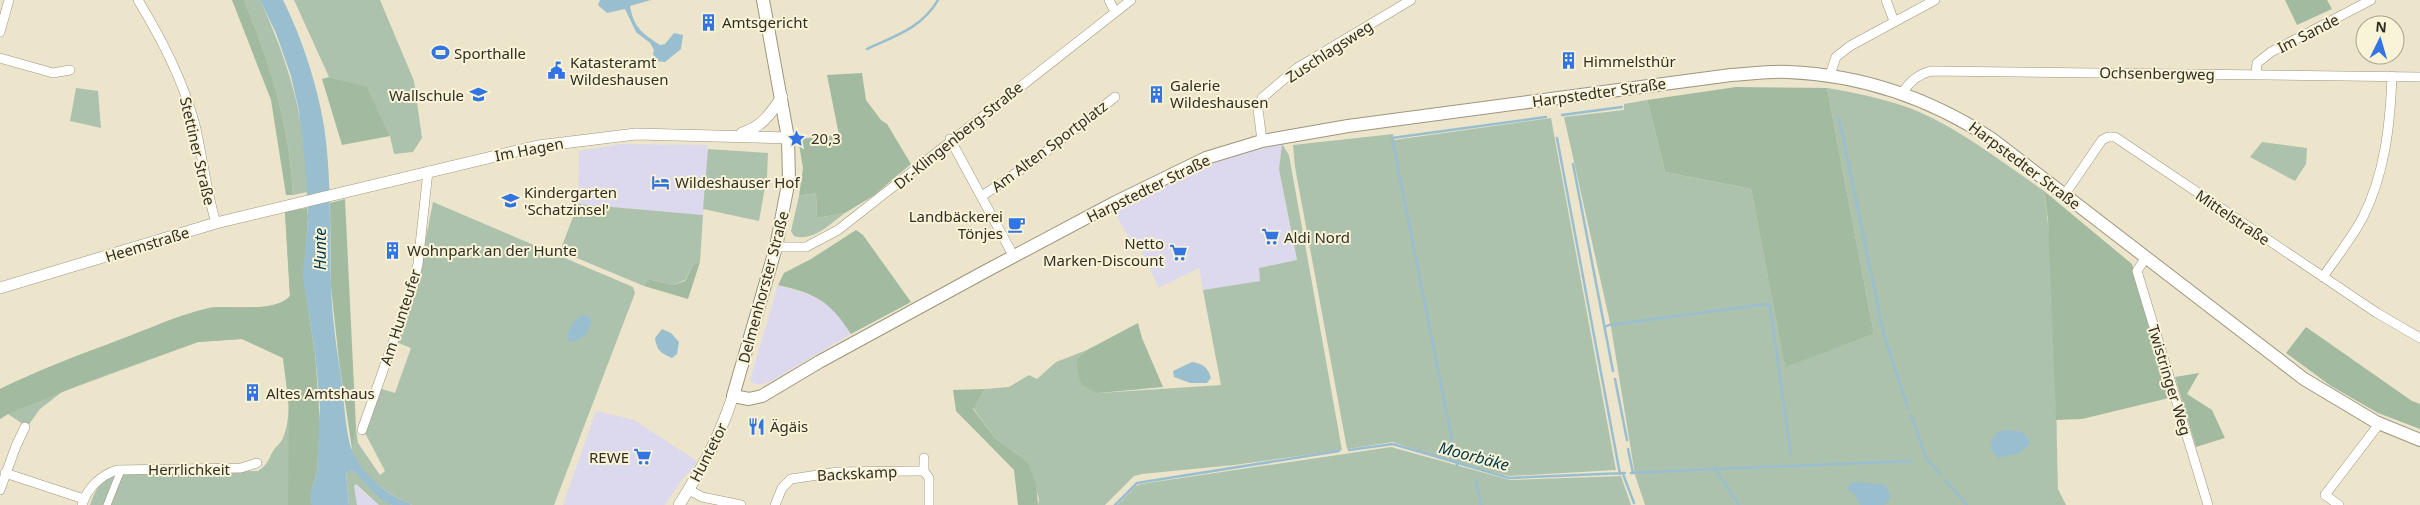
<svg xmlns="http://www.w3.org/2000/svg" width="2420" height="505" font-family="'Noto Sans',sans-serif">
<rect width="100%" height="100%" fill="#ece5cb"/>
<path fill="#dcd8ed" d="M621 144 707 145 708 149 703 215 578 204 579 151Z
M1282 144 1279 169 1297 261 1259 268 1260 281 1203 290 1199 268 1159 288 1142 252 1134 246 1114 212 1194 170 1244 153Z
M778 285 816 297 831 306 851 334 771 381 759 385 753 383 750 380Z
M596 411 634 420 697 461 691 471 683 478 665 505H563Z
M356 484 363 492 379 505H357L354 486Z"/>
<path fill="#adc2ac" d="M244 0H260C288 60 308 125 307 192L293 195C290 125 270 64 244 0Z
M294 0H380L414 81 422 138 413 152 394 154 390 136 367 88 329 77Z
M76 88 98 91 101 128 70 121Z
M1827 88C1863 94 1902 102 1934 119 1973 139 2008 166 2044 191 2058 289 2055 390 2058 489L2066 505H1645L1635 475 1611 327 1564 117 1624 110V104L1647 100 1665 172 1751 189 1785 366 1874 334Z
M1551 118 1616 470 1509 476 1459 464 1393 442 1347 449 1295 167 1293 145 1393 134 1394 140Z
M2262 142 2307 148 2306 164 2295 181 2250 157Z
M1282 144 1289 155 1342 450 1234 465 1142 474 1134 476 1105 505H1038L1039 499 1028 462 995 438 973 408 985 389 1009 387 1029 375 1037 379 1056 362 1087 350 1077 358 1099 393 1221 385 1203 290 1260 281 1259 268 1297 260 1279 169Z
M708 149 768 153 767 176 759 221 703 209Z
M816 193 817 218 845 213C830 224 813 242 794 236L791 231 799 196Z
M433 202 633 287 635 293 554 505H412C393 497 352 471 352 448 352 442 354 434 356 428L358 443 380 475 385 471 364 431 379 388 395 393 411 348 396 342 417 284Z
M578 204 703 215 700 262 693 265 685 280 673 285 648 279 644 286 560 251Z
M307 208 312 505H90C105 460 126 479 160 473L258 471C266 466 268 461 272 453 274 448 279 445 282 440 294 414 286 385 283 358L242 339 198 342 62 392 40 409 27 427 8 414 0 419V389C39 370 79 355 119 340 149 329 178 315 209 308 230 304 274 314 290 296L285 212Z
M1391 447 1510 480 1621 476 1631 505H1117L1136 486 1141 484Z
M351 470C366 480 377 495 392 505H379L356 484 354 486 357 505H349L346 472Z"/>
<path fill="#a2bba0" d="M232 0H244C270 64 290 125 293 195H286L271 100Z
M2285 0H2327L2332 9 2297 25Z
M862 73 866 100 881 120 887 124 911 164 873 196 845 213 817 218 816 193 799 196 803 168 798 139 839 135 827 75Z
M329 77 367 87 390 136 342 145 322 79Z
M1736 87 1827 88 1874 334 1785 367 1751 189 1665 172 1647 100Z
M2044 191 2132 264 2169 398 2082 419 2056 420 2048 219Z
M345 199 356 428 352 449 339 361 331 287 330 203Z
M307 208 308 216 303 278 315 352 320 422 317 473 310 495 312 505H288L289 406 283 358 242 339 198 342 99 377 8 414 0 419V389C39 370 79 355 119 340 149 329 178 315 209 308 230 304 274 314 290 296L285 212Z
M856 230 863 235 911 302 851 334C829 300 816 294 778 285L784 273 811 259Z
M700 262 688 299 644 286 648 279 673 285 685 281 693 265Z
M1138 323 1142 338 1163 387 1099 393C1079 388 1077 377 1077 358L1087 350Z
M2306 327 2412 401 2420 404V429L2378 413 2331 386 2286 353Z
M2199 373 2187 394 2212 410 2225 438 2196 447 2175 377Z
M985 389 973 409 995 438 1028 462 1036 484 1038 505H1018L1014 470 956 411 953 390Z"/>
<path fill="#99becf" d="M260 0H283C302 38 317 84 324 126 332 179 329 232 331 285 332 315 336 346 341 376 344 396 345 432 352 450 363 477 387 494 412 505 406 505 397 505 392 505 375 499 365 479 351 470L346 473 349 505H312L310 495 317 473 320 408 315 352 303 278 308 216 305 161 299 111 291 76 276 33Z
M600 0H651L630 6C634 28 642 33 660 45L665 44 674 33 683 35 681 49 665 62 656 61 653 54 654 50 650 43 636 32 625 9 607 13 598 5Z
M580 316H588L592 320C589 333 582 342 568 341 567 330 572 323 580 316Z
M662 329 671 333 679 342 677 354 672 358C661 353 657 351 655 338Z
M1192 362C1203 364 1208 367 1211 378L1207 383H1190L1174 377 1173 371Z
M2007 430 2023 432 2031 443 2019 453 1998 458 1992 450 1991 441 1998 432Z
M1851 482 1882 484 1886 486 1891 497 1885 505H1860L1855 495 1847 490Z"/>
<g fill="none" stroke-linecap="round" stroke-linejoin="round">
<path stroke="#99becf" stroke-width="2.5" d="M867 49C895 36 922 28 938 0
M1562 115 1622 107
M1839 118 1884 335 1908 408
M1557 138 1620 474
M1573 164 1613 371
M1605 327 1609 325 1767 304 1770 307 1791 455
M1615 379 1627 440
M1911 415 1926 458 1940 474
M1628 449 1633 473
M1349 450 1393 444 1509 478 1625 473
M1457 465 1392 138 1546 117
M1715 469 1912 461
M1631 473 1715 469 1739 505
M1623 474 1634 503
M1476 480 1481 505
M1945 480 1967 505
M1115 505 1137 483 1339 451"/>
<defs>
<path id="pedestrian" d="M107 505 121 470"/>
<path id="minor" d="M138 0C162 40 183 80 195 125 203 158 206 191 216 223
M1109 0 1115 12
M1886 0 1894 21
M0 32 9 0
M0 58 53 73 70 70
M1830 75 1836 57 1850 46 1935 0
M2256 75 2257 63 2271 52 2371 0
M1902 93C1910 81 1919 73 1933 71L2420 77
M950 139 1014 257
M1262 141 1258 109 1262 98 1297 68 1411 0
M2065 194 2102 140 2108 137H2115L2377 313 2420 338
M982 196 1038 158 1115 97
M776 247H806L838 230 1131 0
M2146 257 2137 271 2208 505
M2323 277C2336 258 2351 239 2362 219 2385 174 2390 126 2392 76
M362 430 413 286 418 264 428 171
M924 458V471
M5 473 84 499
M0 490 16 446 25 427
M689 490 702 497 741 505
M82 505C87 488 101 475 117 470L241 468 257 463
M775 505 782 488 791 479 838 472 914 471H924L929 478V505
M2339 505 2325 495 2379 424"/>
<path id="tertiary" d="M742 133C762 127 771 113 782 97
M0 288 216 223 538 146 636 134 788 138
M679 505C703 467 719 438 733 396"/>
<path id="secondary" d="M763 0 788 138 789 179 776 247 733 396 749 399 762 396 819 362 986 271 1114 203 1206 158 1262 141 1348 126 1731 75C1750 74 1770 71 1788 72 1862 75 1931 99 1992 139L2304 379 2376 422 2420 440"/>
</defs>
<use href="#pedestrian" stroke="#9c967d" stroke-width="8"/>
<use href="#minor" stroke="#9c967d" stroke-width="10"/>
<use href="#tertiary" stroke="#9c967d" stroke-width="12"/>
<use href="#secondary" stroke="#9c967d" stroke-width="14"/>
<use href="#pedestrian" stroke="#fff" stroke-width="7"/>
<use href="#minor" stroke="#fff" stroke-width="9"/>
<use href="#tertiary" stroke="#fff" stroke-width="11"/>
<use href="#secondary" stroke="#fff" stroke-width="12"/>
</g>
<defs>
<symbol id="building-bare" viewBox="-9 -9 18 18"><path d="M-4-6H4V6H1V3H-1V6H-4ZM-2.5-4.3h1.7v1.8h-1.7ZM.8-4.3h1.7v1.8H.8ZM-2.5-1h1.7V.8h-1.7ZM.8-1h1.7V.8H.8Z" fill="#3275e2" stroke="#f9f3d8" stroke-width="2.5" paint-order="stroke"/></symbol>
<symbol id="stadium-bare" viewBox="-9 -9 18 18"><path d="M0-5a6.5 5 0 1 0 0 10a6.5 5 0 1 0 0-10ZM-3.5-1.8h7v3.6h-7Z" fill="#3275e2" stroke="#f9f3d8" stroke-width="2.5" paint-order="stroke"/></symbol>
<symbol id="civic-bare" viewBox="-9 -9 18 18"><path d="M-.6-6.5H3V-4.5H.6V-3L4-1V1h2V6H-6V1h2V-1L-.6-3ZM-1.2 2.5V6h2.4V2.5Z" fill="#3275e2" stroke="#f9f3d8" stroke-width="2.5" paint-order="stroke"/></symbol>
<symbol id="school-bare" viewBox="-9 -9 18 18"><path d="M0-5L7-2L0 1L-7-2ZM-4 1L0 2.5L4 1V4Q0 6-4 4Z" fill="#3275e2" stroke="#f9f3d8" stroke-width="2.5" paint-order="stroke"/></symbol>
<symbol id="sight-bare" viewBox="-9 -9 18 18"><path d="M0-6L1.8-2.2L6-1.7L2.9 1.2L3.7 5.4L0 3.3L-3.7 5.4L-2.9 1.2L-6-1.7L-1.8-2.2Z" fill="#3275e2" stroke="#f9f3d8" stroke-width="2.5" paint-order="stroke"/></symbol>
<symbol id="hotel-bare" viewBox="-9 -9 18 18"><path d="M-6-4.5h1.5V1H6V5H4.5V3h-9V5H-6ZM-4 0a1.8 1.8 0 1 1 3.6 0ZM.5 0V-2.5h3Q6-2.5 6 0Z" fill="#3275e2" stroke="#f9f3d8" stroke-width="2.5" paint-order="stroke"/></symbol>
<symbol id="cafe-bare" viewBox="-9 -9 18 18"><path d="M-5.5-4.5H6V0H3Q3 3.5 0 3.5H-2.5Q-5.5 3.5-5.5 0ZM3-3.2v2h1.7v-2ZM-6 4.5H4V6H-6Z" fill="#3275e2" stroke="#f9f3d8" stroke-width="2.5" paint-order="stroke"/></symbol>
<symbol id="supermarket-bare" viewBox="-9 -9 18 18"><path d="M-6-5.5h2.5l.6 2H6L4.5 2H-2.5L-4.4-4H-6ZM-1.5 3.2a1.3 1.3 0 1 0 .1 0ZM3 3.2a1.3 1.3 0 1 0 .1 0Z" fill="#3275e2" stroke="#f9f3d8" stroke-width="2.5" paint-order="stroke"/></symbol>
<symbol id="restaurant-bare" viewBox="-9 -9 18 18"><path d="M-5-6h1v4h1v-4h1v4h1v-4h1v5L-1.5 .5V6h-2V.5L-5-1ZM5-6V6H3V1.5H1.5Q1.5-4 5-6Z" fill="#3275e2" stroke="#f9f3d8" stroke-width="2.5" paint-order="stroke"/></symbol>
</defs>
<g fill-rule="evenodd">
<use href="#building-bare" x="696" y="10" width="25" height="25"/>
<use href="#stadium-bare" x="428" y="40" width="25" height="25"/>
<use href="#building-bare" x="1556" y="48" width="25" height="25"/>
<use href="#civic-bare" x="544" y="58" width="25" height="25"/>
<use href="#building-bare" x="1144" y="82" width="25" height="25"/>
<use href="#school-bare" x="466" y="82" width="25" height="25"/>
<use href="#sight-bare" x="784" y="126" width="25" height="25"/>
<use href="#hotel-bare" x="648" y="170" width="25" height="25"/>
<use href="#school-bare" x="498" y="188" width="25" height="25"/>
<use href="#cafe-bare" x="1004" y="212" width="25" height="25"/>
<use href="#supermarket-bare" x="1258" y="224" width="25" height="25"/>
<use href="#building-bare" x="380" y="238" width="25" height="25"/>
<use href="#supermarket-bare" x="1166" y="240" width="25" height="25"/>
<use href="#building-bare" x="240" y="380" width="25" height="25"/>
<use href="#restaurant-bare" x="744" y="414" width="25" height="25"/>
<use href="#supermarket-bare" x="630" y="444" width="25" height="25"/>
</g>
<g text-anchor="middle" dominant-baseline="central" stroke-width="4" stroke-linejoin="round" paint-order="stroke">
<g font-size="15" fill="#312e24" stroke="#f9f3d8" text-anchor="start">
<text x="722" y="22">Amtsgericht</text>
<text x="454" y="53">Sporthalle</text>
<text x="1583" y="61">Himmelsthür</text>
<text x="570" y="62">Katasteramt<tspan x="570" dy="17">Wildeshausen</tspan></text>
<text x="1170" y="85">Galerie<tspan x="1170" dy="17">Wildeshausen</tspan></text>
<text x="464" y="95" text-anchor="end">Wallschule</text>
<text x="811" y="138">20,3</text>
<text x="675" y="182">Wildeshauser Hof</text>
<text x="524" y="192">Kindergarten<tspan x="524" dy="17">'Schatzinsel'</tspan></text>
<text x="1003" y="216" text-anchor="end">Landbäckerei<tspan x="1003" dy="17">Tönjes</tspan></text>
<text x="1284" y="237">Aldi Nord</text>
<text x="1164" y="243" text-anchor="end">Netto<tspan x="1164" dy="17">Marken-Discount</tspan></text>
<text x="407" y="250">Wohnpark an der Hunte</text>
<text x="266" y="393">Altes Amtshaus</text>
<text x="770" y="426">Ägäis</text>
<text x="629" y="457" text-anchor="end">REWE</text>
</g>
<g font-size="15" fill="#312e24" stroke="#f9f3d8">
<text transform="translate(2308 33) rotate(-27)">Im Sande</text>
<text transform="translate(1329 51) rotate(-33)">Zuschlagsweg</text>
<text transform="translate(2157 73) rotate(1)">Ochsenbergweg</text>
<text transform="translate(1599 92) rotate(-8)">Harpstedter Straße</text>
<text transform="translate(958 135) rotate(-39)">Dr.-Klingenberg-Straße</text>
<text transform="translate(1049 146) rotate(-37)">Am Alten Sportplatz</text>
<text transform="translate(529 149) rotate(-11)">Im Hagen</text>
<text transform="translate(198 151) rotate(77)">Stettiner Straße</text>
<text transform="translate(2025 165) rotate(37)">Harpstedter Straße</text>
<text transform="translate(1148 188) rotate(-26)">Harpstedter Straße</text>
<text transform="translate(2233 217) rotate(34)">Mittelstraße</text>
<text transform="translate(147 244) rotate(-17)">Heemstraße</text>
<text transform="translate(763 287) rotate(-75)">Delmenhorster Straße</text>
<text transform="translate(400 317) rotate(-72)">Am Hunteufer</text>
<text transform="translate(2170 380) rotate(73)">Twistringer Weg</text>
<text transform="translate(708 452) rotate(-63)">Huntetor</text>
<text x="189" y="469">Herrlichkeit</text>
<text transform="translate(857 473) rotate(-3)">Backskamp</text>
</g>
<g font-size="16" font-style="italic" fill="#02384b" stroke="#f9f3d8">
<text transform="translate(320 249) rotate(-90)">Hunte</text>
<text transform="translate(1474 456) rotate(15)">Moorbäke</text>
</g>
</g>
<g transform="translate(2380 40) rotate(5)"><circle r="24" fill="#f9f3d8" stroke="#a9a490"/>
<path d="M0-4L9 19L0 12L-9 19Z" fill="#3275e2"/>
<text y="-8" font-size="14" font-weight="bold" text-anchor="middle" fill="#312e24">N</text>
</g>
</svg>
